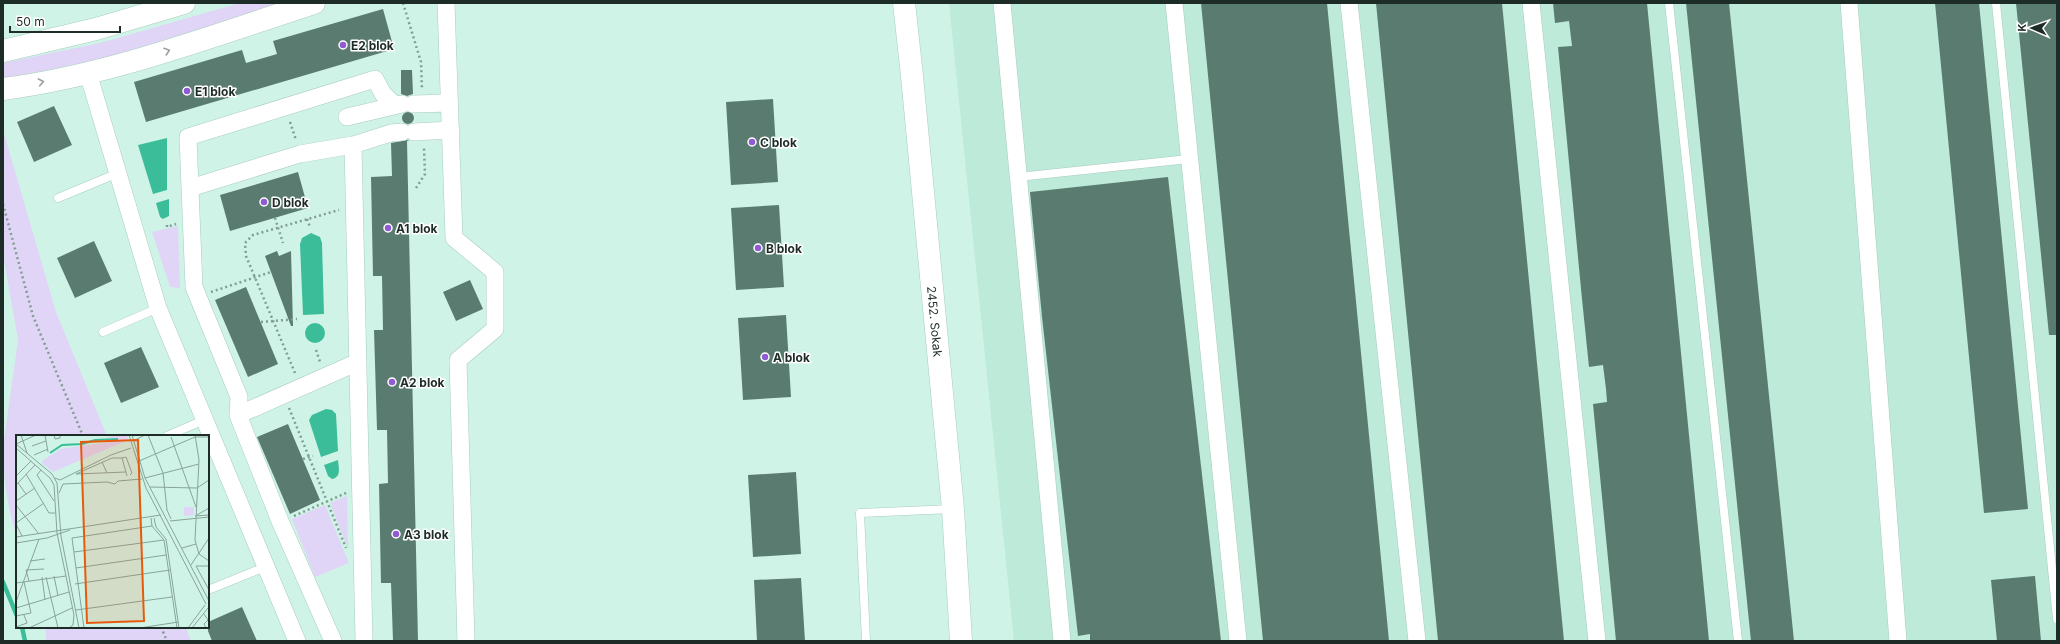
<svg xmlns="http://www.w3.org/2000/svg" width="2060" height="644" font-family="Inter,sans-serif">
<rect width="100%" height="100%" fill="#cff4e7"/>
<path fill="#bdead9" d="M949 3H2057V641H1014Z"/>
<path fill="#e0d5f6" d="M240 3H285L102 59 3 79V63L100 43Z
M3 130 56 312 107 436H17V538C8 510 3 477 3 447L18 340 3 255Z
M178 226 180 288 170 287 152 232Z
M347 496 348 549 330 503Z
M325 505 349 563 315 577 292 519Z
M46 627H186L191 641H46Z"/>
<path fill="#3cbd9a" d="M167 138V190L153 194 138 145Z
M169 199V216L163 219 160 217 156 203Z
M311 233 320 237 322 243 324 314 303 315 300 244 302 238Z
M305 333a10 10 0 1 1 20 0a10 10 0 1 1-20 0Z
M326 409 332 410 336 414 338 451 321 457 309 420 312 415Z
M338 460C339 469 341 477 332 479L328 476 324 465Z"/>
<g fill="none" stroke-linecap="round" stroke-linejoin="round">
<path stroke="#3cbd9a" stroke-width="4.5" d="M3 582 17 616
M22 627 25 641"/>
</g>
<path fill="#5a7c70" d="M1201 3H1327L1389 641H1263Z
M1376 3H1502L1564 641H1438Z
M1553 3H1647L1709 641H1616L1593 404 1607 402 1606 389 1603 365 1589 367 1582 299 1558 47 1572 46 1569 21 1555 23Z
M1686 3H1729L1794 641H1751Z
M1935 3H1979L2028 509 1984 513Z
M2016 3H2057V335H2049Z
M383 9 394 49 146 122 134 82 242 50 246 63 277 54 273 41Z
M401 70H412L413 94 407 96 401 94Z
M773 99 778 182 731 185 726 102Z
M54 106 72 145 34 162 17 122Z
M402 118a6 6 0 1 1 12 0a6 6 0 1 1-12 0Z
M408 140 409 141H407L418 641H393L391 583H381L379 484 388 483 387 430H377L374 330H383L382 276H373L371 177 392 176 391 143Z
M298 172 308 208 230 231 220 195Z
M1168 177 1221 641H1090V634L1078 636 1042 317 1030 192Z
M779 205 784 287 736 290 731 208Z
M94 241 112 281 75 298 57 258Z
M277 251 279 256 291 251 293 326H291L265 256Z
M470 280 483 309 456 321 443 292Z
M246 287 278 364 248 377 215 300Z
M786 315 791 397 743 400 738 318Z
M141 347 159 387 121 403 104 363Z
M288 424 320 500 290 514 257 437Z
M796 472 801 554 753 557 748 475Z
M2035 576 2041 641H1997L1991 580Z
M801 578 805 641H757L754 580Z
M242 607 257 641H212L208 631V622Z"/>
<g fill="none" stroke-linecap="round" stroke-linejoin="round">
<defs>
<path id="service" d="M1669 3 1738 641
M1996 3 2057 619
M1018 177 1189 159
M58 198 118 173
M103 332 158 308
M167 436 204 420
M208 590 265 567
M866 641 860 513 952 509"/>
<path id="minor" d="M446 3 454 238 495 272V329L458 360 466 641
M1002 3 1062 641
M1174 3 1238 641
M1349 3 1417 641
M1531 3 1597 641
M1849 3 1898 641
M88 73 158 308 297 641
M413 104 450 103
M395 105 383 94 375 79 188 137 190 188 300 154 353 145 391 133 402 132
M347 117 402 104
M414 132 451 130
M353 145 364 641
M190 188 194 287 239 397 238 415 280 521 333 641
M238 415 358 362"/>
<g id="secondary">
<path id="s1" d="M904 3 912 76 953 509 961 641"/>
</g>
<path id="primary" d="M3 51 96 29 184 3
M3 89C110 75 212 36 314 3"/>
</defs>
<use href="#service" stroke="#a8ccbf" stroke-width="9"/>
<use href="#minor" stroke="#a8ccbf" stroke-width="18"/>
<use href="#secondary" stroke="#a8ccbf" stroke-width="23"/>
<use href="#primary" stroke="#a8ccbf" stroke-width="23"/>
<path stroke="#829d93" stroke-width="2.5" stroke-dasharray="2 3" stroke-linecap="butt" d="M403 3 421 62 422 90
M290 122 296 140
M416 188 425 174 424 147
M3 204 33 316 83 436
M275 218 283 243
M307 219 310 227
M167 225V227L176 224
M211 292 271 272
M261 322 297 319
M316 350 320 362
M295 373 246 256 245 243 253 235 339 210
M289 408 346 548
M303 459 313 456
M294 516 346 493
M161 627 167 641"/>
<use href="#service" stroke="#fff" stroke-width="8"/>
<use href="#minor" stroke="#fff" stroke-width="17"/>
<use href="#secondary" stroke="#fff" stroke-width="22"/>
<use href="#primary" stroke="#fff" stroke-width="22"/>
</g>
<defs><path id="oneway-chevron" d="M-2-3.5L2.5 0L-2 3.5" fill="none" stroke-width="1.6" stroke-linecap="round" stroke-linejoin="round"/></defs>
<g stroke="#9aa09e">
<use href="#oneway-chevron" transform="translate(167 51) rotate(-18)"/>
<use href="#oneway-chevron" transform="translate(41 82) rotate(-11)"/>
</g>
<g fill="#905ad3" stroke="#fff" stroke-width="1.5">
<circle cx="343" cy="45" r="4"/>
<circle cx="187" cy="91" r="4"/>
<circle cx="752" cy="142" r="4"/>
<circle cx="264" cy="202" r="4"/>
<circle cx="388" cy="228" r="4"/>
<circle cx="758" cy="248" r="4"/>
<circle cx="765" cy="357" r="4"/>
<circle cx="392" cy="382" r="4"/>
<circle cx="396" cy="534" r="4"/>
</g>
<g text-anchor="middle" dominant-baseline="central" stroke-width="3" stroke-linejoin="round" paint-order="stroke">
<g font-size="12" font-weight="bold" fill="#1e2c27" stroke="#fff" text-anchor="start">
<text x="351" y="45">E2 blok</text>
<text x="195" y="91">E1 blok</text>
<text x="760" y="142">C blok</text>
<text x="272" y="202">D blok</text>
<text x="396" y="228">A1 blok</text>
<text x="766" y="248">B blok</text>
<text x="773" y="357">A blok</text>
<text x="400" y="382">A2 blok</text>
<text x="404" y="534">A3 blok</text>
</g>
<g font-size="12" fill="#1e2c27" stroke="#fff">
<text stroke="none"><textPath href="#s1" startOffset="320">2452. Sokak</textPath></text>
</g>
</g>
<g transform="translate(16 435)">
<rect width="193" height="193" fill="#cff4e7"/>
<path d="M97 0H111L112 5 37 37 25 27 44 14 103 6 101 3H90ZM168 72H178V80L168 81Z" fill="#e0d5f6"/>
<path fill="none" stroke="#3cbd9a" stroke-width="2" d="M34 18 46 10 66 9 79 5 102 4"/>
<path fill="none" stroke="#88a49a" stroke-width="1" d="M5 0 11 18M29 0 32 17M38 0 39 4 44 3V0M113 0 130 53 190 169M116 0 129 43 193 166M132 0 147 38 151 75 155 84M179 0 183 25 179 105 183 119 193 126M155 2 180 72M117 6 129 0M0 9 20 0M0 9 36 39 41 48 45 101 63 193M16 11 30 6M0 13 34 43 38 50 41 98 58 180 57 190 53 193M18 20 32 14M106 23H96L60 39 110 37M123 26 179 2H193M86 27 91 38M25 35 21 40 38 66M10 39 33 78H39M0 41 15 26M111 41 106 23 110 22 116 38 114 40M39 43 44 45 95 20 115 13M129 43 183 29M2 48 10 59M0 50 19 30M134 52 181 53 193 45M43 58 47 49 91 47 99 49 102 46 126 44M0 66 19 53M0 70 23 99M181 80 193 73M179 81 193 80M135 83 136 91 148 105 161 193M138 83 140 92 150 104 163 193M154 86 193 82M0 88 28 68M0 89 6 101M0 102 145 80M0 108 31 103 54 95M166 113 180 109M58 117 148 105M14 126 29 124M175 130 193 103M180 131 193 155M180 131H193M60 133 150 120M38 141 42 161M26 142 29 165M30 142 42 193M13 146 10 135 28 134M0 148 50 141M59 149 154 135M0 167 23 104M0 173 53 157M60 175 156 162M188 179 192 185 188 189 190 193M0 181 15 178 8 147M0 192 11 188 8 180M13 193 56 173M68 193 56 103 136 91M124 193 162 187M172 193 189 170M176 193 192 173"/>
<path fill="#e8590c" fill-opacity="0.15" stroke="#e8590c" stroke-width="2" d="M122 5 128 186 71 188 65 7Z"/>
<rect width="193" height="193" fill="none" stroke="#1e2c27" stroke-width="2"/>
</g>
<rect width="2060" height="644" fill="none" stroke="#1e2c27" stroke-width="8"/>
<g transform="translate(2032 28) rotate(272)" stroke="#ffffff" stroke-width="3" paint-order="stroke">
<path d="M0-3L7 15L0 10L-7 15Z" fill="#1e2c27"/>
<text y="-6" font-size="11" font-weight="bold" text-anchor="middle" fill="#1e2c27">K</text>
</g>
<path d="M10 26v6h110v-6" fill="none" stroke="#1e2c27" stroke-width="2"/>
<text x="16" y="26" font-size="12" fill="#1e2c27" stroke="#ffffff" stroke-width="3" paint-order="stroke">50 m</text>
</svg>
